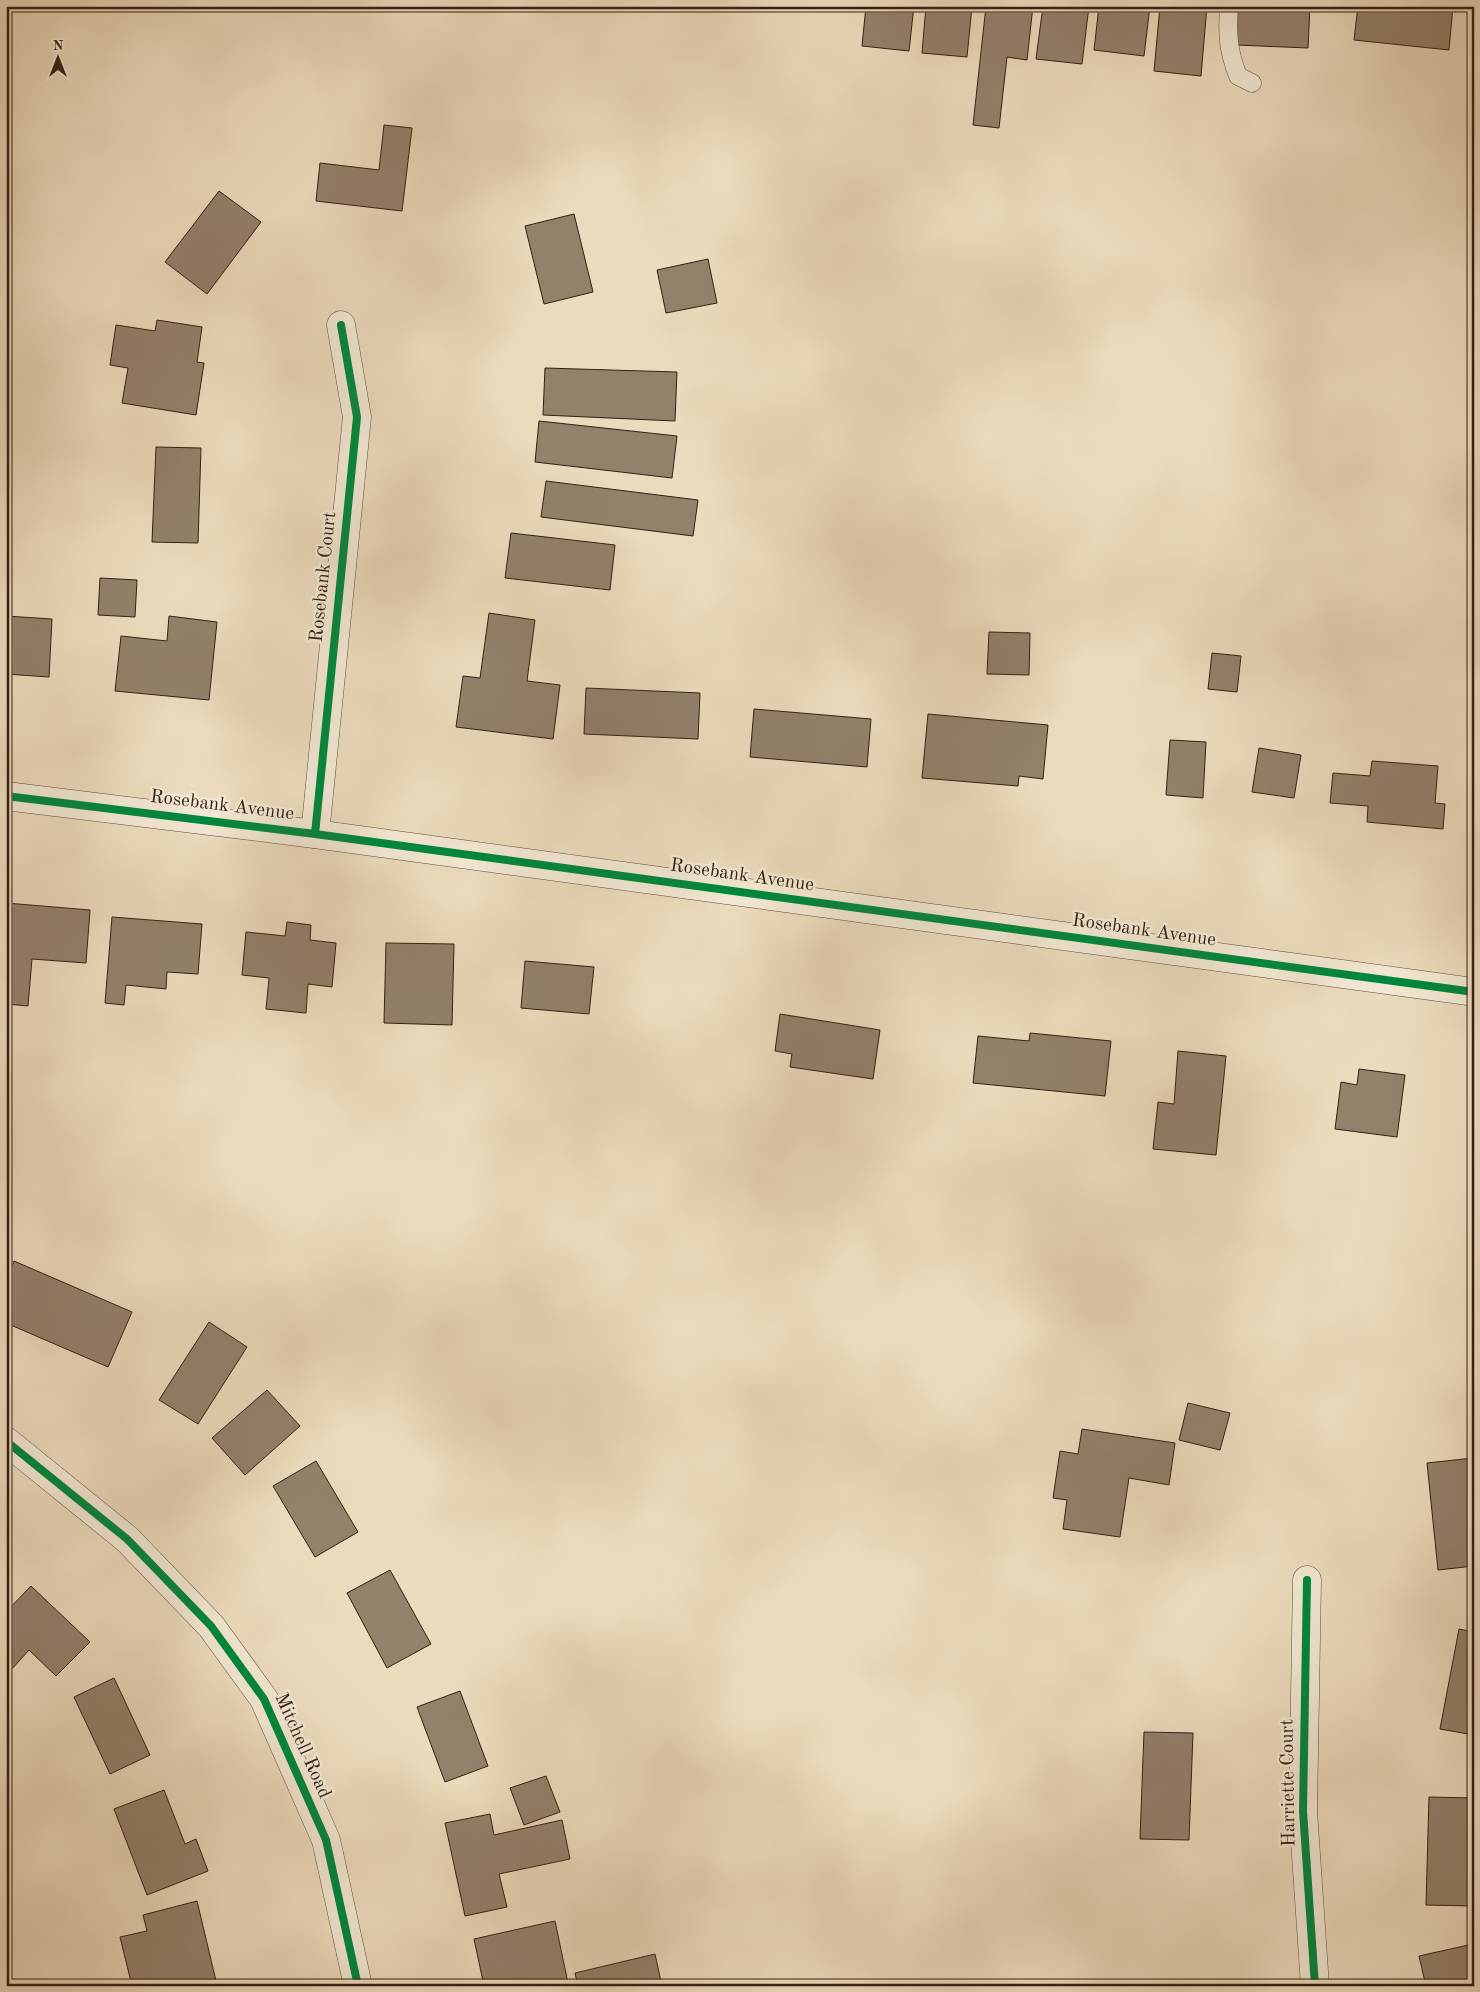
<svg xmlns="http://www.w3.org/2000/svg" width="1480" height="1992" font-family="'Old Standard TT',serif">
<rect width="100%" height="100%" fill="#ebdabc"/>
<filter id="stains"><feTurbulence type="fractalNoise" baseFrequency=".004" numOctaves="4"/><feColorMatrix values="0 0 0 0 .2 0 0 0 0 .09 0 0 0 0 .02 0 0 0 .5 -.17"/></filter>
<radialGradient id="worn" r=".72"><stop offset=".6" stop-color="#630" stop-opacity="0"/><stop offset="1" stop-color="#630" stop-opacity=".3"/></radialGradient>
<path fill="#93816b" stroke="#342014" d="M866 6H914L909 51 862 46Z
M926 6H972L967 57 922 53Z
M986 6H1033L1027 60 1007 57 999 128 973 125Z
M1043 6H1089L1082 64 1036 59Z
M1099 6H1150L1144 56 1094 50Z
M1160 6H1207L1201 76 1154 71Z
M1238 6H1310L1308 48 1236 45Z
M1358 6H1453L1449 50 1354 40Z
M384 125 412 128 402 211 316 201 320 163 379 170Z
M219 191 261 222 207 294 165 262Z
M574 214 593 292 544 304 525 226Z
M708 259 717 303 666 313 657 270Z
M157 320 202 327 197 362 204 363 196 415 122 403 128 368 110 365 116 325 155 331Z
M545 368 677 372 675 421 543 415Z
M539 421 677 436 672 478 535 462Z
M156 447 201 448 198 543 152 542Z
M546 481 698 500 693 536 541 517Z
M511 533 615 545 610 590 505 578Z
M100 578 137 580 135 617 98 615Z
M489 613 535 620 527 681 560 685 553 739 456 727 463 676 480 678Z
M6 616 52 619 49 677 6 674Z
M169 616 217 622 209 700 115 691 121 636 167 641Z
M989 632 1030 633 1029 675 987 674Z
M1212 653 1241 656 1237 692 1208 689Z
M586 688 700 693 698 739 584 734Z
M754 709 871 719 867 767 750 757Z
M928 714 1048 725 1043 779 1019 776 1018 786 922 778Z
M1170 740 1206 742 1203 798 1166 795Z
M1259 748 1301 755 1294 798 1252 792Z
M1372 761 1438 766 1435 803 1445 804 1443 829 1367 822 1368 806 1330 803 1333 773 1370 776Z
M6 903 90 910 86 963 32 959 28 1006 6 1004Z
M112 917 202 924 198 974 167 972 166 989 126 985 124 1005 105 1003Z
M287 922 311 925 310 940 336 943 332 987 308 984 306 1013 266 1009 269 978 242 975 246 932 285 936Z
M386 943 454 944 452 1025 384 1023Z
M525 961 594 967 589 1014 521 1008Z
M780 1014 880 1030 873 1079 790 1067 792 1054 775 1051Z
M1030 1033 1111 1041 1105 1096 973 1083 978 1036 1029 1041Z
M1178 1051 1226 1056 1216 1155 1153 1149 1158 1102 1174 1104Z
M1359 1069 1405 1075 1397 1137 1335 1129 1341 1082 1357 1085Z
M14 1261 132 1312 108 1367 6 1323V1280Z
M209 1322 247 1347 198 1424 159 1400Z
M267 1390 300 1426 245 1475 212 1438Z
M1188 1403 1230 1413 1220 1450 1179 1440Z
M1082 1429 1175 1443 1169 1485 1129 1478 1120 1537 1063 1529 1067 1500 1053 1498 1060 1451 1078 1454Z
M1473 1458 1474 1566 1438 1570 1427 1463Z
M316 1461 358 1532 315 1557 273 1486Z
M390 1570 431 1644 387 1668 347 1593Z
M31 1586 90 1642 56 1676 29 1650 11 1670 6 1665V1612Z
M1459 1629 1474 1632V1735L1440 1729Z
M114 1678 150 1755 110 1774 74 1697Z
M460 1691 488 1766 445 1782 417 1707Z
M1144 1732 1193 1733 1189 1840 1140 1839Z
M546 1776 560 1812 524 1825 510 1788Z
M164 1790 185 1844 196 1839 208 1871 147 1895 114 1809Z
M1429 1797 1474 1798 1473 1906 1426 1905Z
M490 1814 494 1835 562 1820 570 1859 499 1874 507 1907 465 1916 445 1823Z
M197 1901 216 1981 197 1986H132L120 1937 147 1931 143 1915Z
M555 1921 568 1983 556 1986H484L474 1939Z
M1473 1944 1474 1986H1426L1419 1956Z
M655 1954 662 1986H578L575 1973Z"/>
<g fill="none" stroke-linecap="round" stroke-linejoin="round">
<defs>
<path id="service" d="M1229 6C1227 34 1228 50 1238 76L1252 83"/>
<path id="minor" d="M315 834 357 417 341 325
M6 1441 127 1539 211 1626 264 1699 326 1840 358 1986
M1307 1580 1303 1811 1315 1986"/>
<path id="tertiary" d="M6 796 315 834 1474 992"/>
</defs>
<use href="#service" stroke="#624e3e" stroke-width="19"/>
<use href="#minor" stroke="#624e3e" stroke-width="29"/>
<use href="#tertiary" stroke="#624e3e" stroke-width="29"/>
<use href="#service" stroke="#f2e7d3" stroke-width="18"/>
<use href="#minor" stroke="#f2e7d3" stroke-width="28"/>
<use href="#tertiary" stroke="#f2e7d3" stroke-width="28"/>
<defs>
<path id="cycleway" d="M6 796 315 834 1474 992
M315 834 357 417 341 325
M6 1441 127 1539 211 1626 264 1699 326 1840 358 1986
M1307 1580 1303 1811 1315 1986"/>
</defs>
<use href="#cycleway" stroke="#f2e7d3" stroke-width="11"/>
<use href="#cycleway" stroke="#00873e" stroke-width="8"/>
</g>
<g text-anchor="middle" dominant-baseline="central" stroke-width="5" stroke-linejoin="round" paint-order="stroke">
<g font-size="19" fill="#342014" stroke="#f2e7d3">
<text transform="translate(324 577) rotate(-84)">Rosebank Court</text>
<text transform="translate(222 806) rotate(7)">Rosebank Avenue</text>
<text transform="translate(742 876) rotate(8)">Rosebank Avenue</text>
<text transform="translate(1144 931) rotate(8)">Rosebank Avenue</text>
<text transform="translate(302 1746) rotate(66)">Mitchell Road</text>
<text transform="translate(1289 1783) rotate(-91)">Harriette Court</text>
</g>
</g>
<rect width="1480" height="1992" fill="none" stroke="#ebdabc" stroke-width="25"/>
<rect x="8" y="8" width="1465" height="1977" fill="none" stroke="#342014" stroke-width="2.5"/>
<rect x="12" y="12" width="1455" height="1967" fill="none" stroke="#342014"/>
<g transform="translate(58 58)" stroke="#f2e7d3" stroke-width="4" paint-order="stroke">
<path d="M0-4L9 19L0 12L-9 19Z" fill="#342014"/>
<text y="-8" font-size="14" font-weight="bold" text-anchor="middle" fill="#342014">N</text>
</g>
<rect width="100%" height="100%" filter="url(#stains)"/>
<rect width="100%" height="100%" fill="url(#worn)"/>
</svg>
